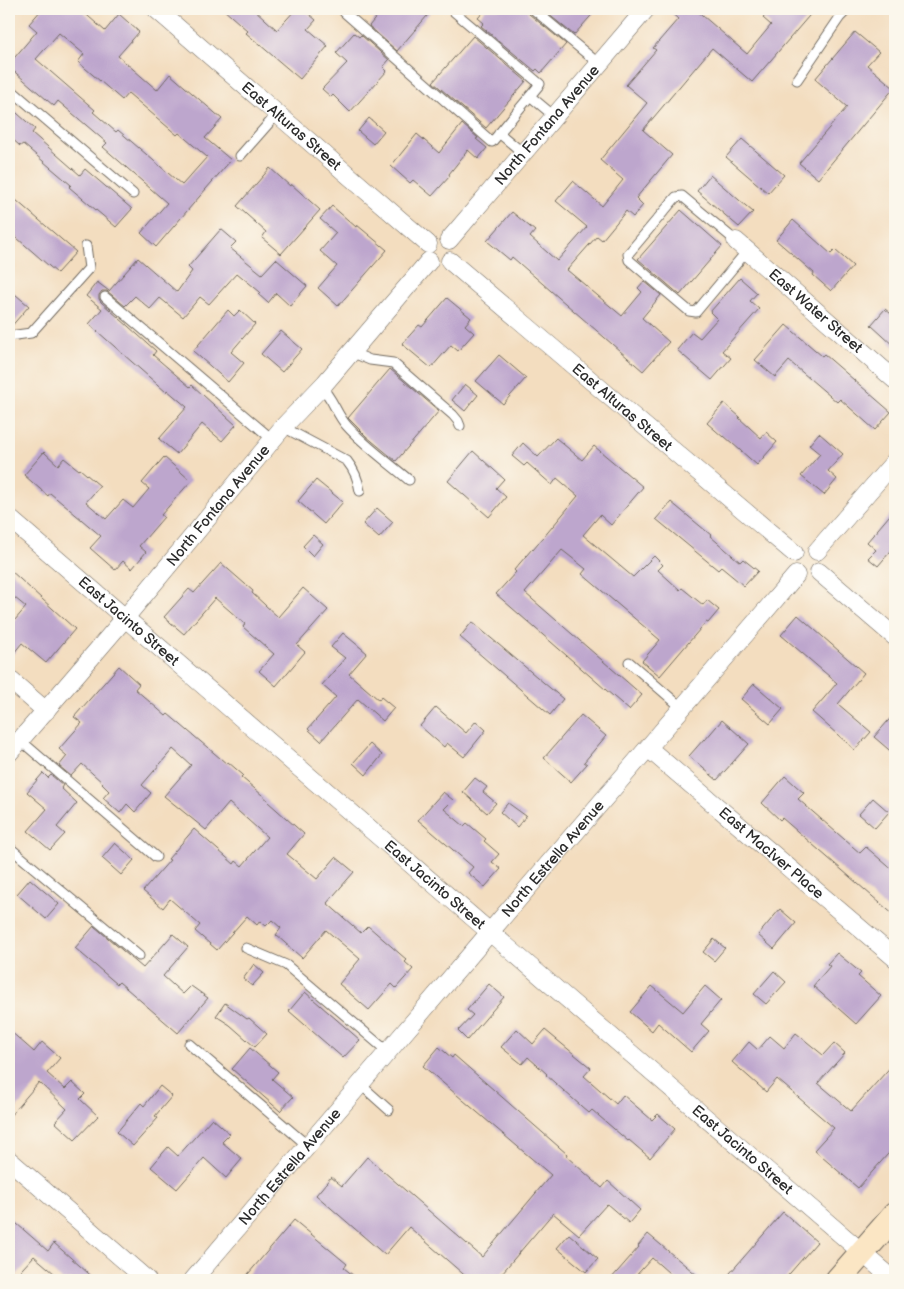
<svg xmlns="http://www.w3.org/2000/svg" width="904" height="1289" font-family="'Balsamiq Sans',sans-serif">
<rect width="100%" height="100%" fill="#fbf7ec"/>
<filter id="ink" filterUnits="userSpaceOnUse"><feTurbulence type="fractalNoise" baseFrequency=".02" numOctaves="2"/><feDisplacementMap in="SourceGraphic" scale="10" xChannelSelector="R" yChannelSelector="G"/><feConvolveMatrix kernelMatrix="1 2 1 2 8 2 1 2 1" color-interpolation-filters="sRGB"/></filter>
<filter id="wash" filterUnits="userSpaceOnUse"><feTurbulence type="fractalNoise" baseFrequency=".0096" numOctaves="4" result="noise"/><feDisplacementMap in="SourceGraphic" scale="20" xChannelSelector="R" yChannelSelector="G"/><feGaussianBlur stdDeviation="1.12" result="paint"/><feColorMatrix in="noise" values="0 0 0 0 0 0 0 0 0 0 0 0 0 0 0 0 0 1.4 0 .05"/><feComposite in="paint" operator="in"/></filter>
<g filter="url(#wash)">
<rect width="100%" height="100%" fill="#f3ddbf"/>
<g id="blocks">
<path fill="#bda6cd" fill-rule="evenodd" d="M42 9H80L105 31 119 14 139 32 118 56 157 90 170 74 222 119 205 138 231 160 156 247 141 233 167 203 103 147 107 143 58 101 54 106 9 67V64L37 31 29 24ZM59 33 84 54 78 62 122 100 128 93 177 135 179 133 207 157 182 185 118 130 116 132 93 112 95 110 36 59Z
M223 9H254L277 30 296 9H303L316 20 308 29 328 46 300 79 246 33 248 31Z
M383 9H433L397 51 369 26Z
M486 9H527L529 14 566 44 541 73 537 69 535 71 481 26 484 23 478 18Z
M542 9H597L574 35Z
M667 9H695L747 54 771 25 763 18 771 9H815L752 82 712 48 643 130 672 155 636 198 643 205 633 217 626 211 602 240 597 236 567 270 622 316 642 292 638 288 644 281 661 295 642 318 669 342 643 371 512 257 510 260 487 241 512 212 535 231 530 237 557 261 587 227 556 201 573 181 602 206 623 180 600 160 647 103 626 85 656 50 653 48 678 19Z
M855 32 879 52 867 65 894 88 818 179 799 163 847 107 815 79Z
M354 33 359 37 361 35 389 60 383 67 387 71 350 112 333 95 331 97 322 89 347 63 336 53Z
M473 36 526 81 486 128 433 82Z
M9 106 35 129 32 133 80 175 85 169 132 209 116 227 69 187 71 185 23 144 20 146 9 136Z
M369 118 384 131 373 144 358 131Z
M462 124 478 138 476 139 487 148 478 159 468 150 449 174 450 176 432 196 413 180 410 183 391 166 417 134 439 153Z
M742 139 784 175 768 193 726 157Z
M270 168 290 186 291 184 320 210 281 254 262 238 266 232 237 206Z
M710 175 753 212 739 227 697 191Z
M9 194 76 252 57 273 9 231Z
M332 206 356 227 357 225 387 250 338 306 318 288 337 266 320 251 336 233 320 219Z
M681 210 722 246 680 295 638 259Z
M793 220 831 254 835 250 853 266 831 291 813 275 814 273 776 240Z
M221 229 236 242 230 248 262 274 276 259 307 286 290 306 276 293 268 303 258 294 260 292 237 273 209 304 200 297 183 317 160 298 150 309 135 296 125 306 107 291H102L99 295V299L101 302 156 351 153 355 190 387 192 385 236 425 222 441 202 424 177 454 159 439 187 407 167 390 166 392 89 324 102 309 86 296 97 282 109 291 138 258 177 292 192 271 188 267Z
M740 278 757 293 750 301 759 309 722 351 731 358 712 380 677 350 692 332 700 338 717 319 710 312Z
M9 289 29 306 9 329Z
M447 298 471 318 465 325 474 333 458 351 451 345 431 368 402 344 419 325 422 327Z
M885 309 895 317V347L871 325Z
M228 310 234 316 240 310 255 324 231 352 244 363 228 382 193 351Z
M786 325 822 356 824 354 891 412 875 430 840 399 837 402 789 361 775 377 755 360Z
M281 331 302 349 282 372 261 354Z
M499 355 526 378 503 404 476 381Z
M390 369 439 411 396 461 366 436 348 418Z
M465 384 478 395 465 411 452 400Z
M724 403 740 417 739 418 761 438 766 432 777 442 757 465 724 436 723 437 707 423Z
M819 433 843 454 828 471 837 479 824 495 801 476 820 454 809 445Z
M556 438 582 460 594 446 643 487 611 525 600 515 583 535 633 577 654 556 663 565 658 570 680 590 682 588 703 605 707 600 719 610 708 623 706 622 660 676 642 661 660 640 582 574 586 569 562 550 525 593 642 695 629 710 496 594 516 572 514 570 532 549 533 550 578 496 557 478 552 485 527 463 524 466 512 456 523 443 538 457Z
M473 451 504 479 496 488 506 497 489 517 448 481Z
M44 452 58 465 64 458 79 470 80 469 100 486 86 502 106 519 123 500 133 508 149 489 142 483 164 457 191 481 161 515 164 517 139 546 146 552 132 569 123 561 115 570 90 548 101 536 50 493 48 496 24 475Z
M316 480 343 502 324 524 298 501Z
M671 502 711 535 710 536 740 562 743 559 758 571 744 586 721 567 718 570 656 519Z
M377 508 393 522 379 538 363 524Z
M895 509V546L878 566 868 558 876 550 867 542Z
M313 535 323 544 313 556 303 546Z
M221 563 253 591 252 593 278 617 303 588 328 610 297 645 305 652 276 686 259 671 274 654 243 627 245 624 215 598 184 634 164 617 189 589 194 593Z
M9 569 75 629 46 663 22 643 9 659V627L26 607 9 593Z
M798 615 864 673 838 704 871 732 855 750 812 712 837 683 781 635Z
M472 622 563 699 550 715 460 637Z
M343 633 367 653 349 674 379 700 381 697 394 708 383 721 358 699 321 741 308 729 336 697 322 685 345 658 331 647Z
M119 666 139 684 135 689 166 716 168 714 227 764 228 762 243 775 241 777 269 801 268 802 304 834 287 854 317 879 336 857 354 872 327 903 361 933 368 926 407 960 405 962 413 969 396 988 392 984 369 1010 339 984 360 959 326 930 302 958 276 935 281 928 272 920 266 926 260 921 257 925 247 916 217 950 195 931 200 925 170 899 163 908 143 891 170 860 168 859 194 829 234 864 236 861 242 866 267 837 229 803 206 830 164 796 191 765 173 749 142 785 151 793 135 812 127 804 120 813 103 798 109 791 102 784 103 783 82 764 71 776 59 766 67 756 59 749 82 723 74 717Z
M754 684 783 709 770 724 741 699Z
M436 707 466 733 476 721 486 730 464 757 447 743 444 747 420 726Z
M895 713V755L874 737Z
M581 715 606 736 584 762 587 764 571 782 544 758Z
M722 720 749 744 717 780 689 756 704 739 705 740Z
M370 744 382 755 366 775 353 763Z
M43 773 48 778 51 775 63 785 61 788 77 803 57 827 65 834 50 850 28 831 47 809 27 792Z
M785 776 804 793 798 799 860 853 866 847 895 872V916L782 818 780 820 762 803Z
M475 778 487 787 483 792 496 803 487 813 463 792Z
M443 792 453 800 444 809 464 826 467 823 486 839 484 841 499 854 492 862 501 869 485 887 468 873 473 867 418 820Z
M873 798 889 812 875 828 859 814Z
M508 803 526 816 517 827 500 812Z
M115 843 134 860 121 875 102 858Z
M30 879 59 904 46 919 17 894Z
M780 909 796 923 774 949 758 935Z
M94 926 143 968 173 934 188 947 163 976 183 994 191 986 208 998 178 1033 119 982 117 984 75 948Z
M714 939 725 948 714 961 703 952Z
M837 953 861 973 858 976 881 996 856 1024 813 986 830 966 827 964Z
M254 964 264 973 252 986 243 979Z
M774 971 786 982 766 1004 754 994Z
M489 984 504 997 467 1040 458 1031 473 1015 467 1010Z
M652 986 683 1012 705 986 721 1000 701 1024 709 1031 691 1052 658 1023 652 1031 630 1012Z
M305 992 360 1040 343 1058 289 1011Z
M225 1003 247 1019 249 1018 267 1034 255 1047 230 1025 216 1016Z
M517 1029 533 1044 545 1030 591 1068 584 1076 616 1104 623 1095 652 1120 658 1114 675 1129 650 1158 629 1140 628 1141 592 1110 589 1113 546 1075 547 1074 528 1057 522 1064 501 1047Z
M9 1030 34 1052 42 1042 60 1058 47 1073 65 1089 72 1082 85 1094 80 1099 98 1116 75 1140 55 1122 67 1109 39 1082 9 1117Z
M796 1033 823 1055 834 1043 845 1053 818 1083 851 1111 895 1062V1146L858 1188 814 1150 834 1128 777 1079 766 1092 732 1062 749 1042 758 1050 770 1036 784 1048Z
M439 1047 452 1058 454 1055 567 1154 566 1156 602 1188 608 1181 640 1210 629 1223 607 1204 579 1235 553 1213 496 1280H470L409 1227 385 1255 316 1195 331 1177 342 1186 367 1157 482 1257 551 1175 423 1066Z
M250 1048 278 1072 272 1079 293 1097 280 1111 232 1069Z
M160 1086 172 1096 155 1116 158 1118 133 1146 117 1132 141 1103 144 1106Z
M212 1118 230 1134 222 1142 242 1159 226 1178 204 1158 177 1189 151 1167 168 1147 178 1156Z
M783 1212 817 1242 784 1280H724Z
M9 1217 48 1251 54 1243 96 1280H62L34 1256 12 1280H9Z
M294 1220 347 1264 344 1268 359 1280H243Z
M569 1234 598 1259 586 1272 557 1248Z
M648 1234 674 1256 703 1280H677L652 1258 632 1280H610L639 1247 638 1246Z"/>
</g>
</g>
<g filter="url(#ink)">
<use href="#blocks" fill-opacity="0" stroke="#71695f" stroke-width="1"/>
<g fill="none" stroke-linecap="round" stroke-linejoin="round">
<defs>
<path id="service" d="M533 9 599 64
M344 12 492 142 540 84 451 9
M797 80 840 17 848 9
M9 88 133 194
M530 96 554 116
M499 133 523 153
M240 156 277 114
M736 241 682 196 676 197 628 254 629 260 689 311 696 312 747 251
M105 297 273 440
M9 336 31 333 89 268 86 246
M353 350 358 355 370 360 393 363 453 415 458 421 460 426
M321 387C333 398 336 414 347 426 365 446 388 462 409 480
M283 427 347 461C355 471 358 479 360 491
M629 662 682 708
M20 740 156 857
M9 847 139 956
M246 948 286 965 388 1052
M189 1044 308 1146
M360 1084 389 1110"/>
<g id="minor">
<path id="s1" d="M156 9 428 244"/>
<path id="s2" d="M449 240 646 9"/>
<path id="s3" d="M736 241 895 380"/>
<path id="s4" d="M450 261 794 553"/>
<path id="s5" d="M9 518 894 1280"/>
<path d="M817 551 895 461"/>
<path d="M819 572 895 637"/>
<path d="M9 679 46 711"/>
<path id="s6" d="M648 748 895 958"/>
<path id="s7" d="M9 753 125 618 283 427 325 383 429 261"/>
<path d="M9 1160 147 1280"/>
<path id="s8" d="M193 1280 490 932 796 575"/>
</g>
<path id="secondary" d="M838 1280 895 1215"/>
</defs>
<use href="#service" stroke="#71695f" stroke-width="11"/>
<use href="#minor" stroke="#71695f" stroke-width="19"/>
<use href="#secondary" stroke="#71695f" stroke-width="27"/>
<use href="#service" stroke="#fff" stroke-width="9"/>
<use href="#minor" stroke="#fff" stroke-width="18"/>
<use href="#secondary" stroke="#fbe6c4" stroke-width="25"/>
</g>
</g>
<g text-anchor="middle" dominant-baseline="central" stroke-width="4" stroke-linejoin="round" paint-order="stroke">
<g font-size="15" fill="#2b2b2b" stroke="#fbf7ec">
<text stroke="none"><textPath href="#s2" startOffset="151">North Fontana Avenue</textPath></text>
<text stroke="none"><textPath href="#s1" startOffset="179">East Alturas Street</textPath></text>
<text stroke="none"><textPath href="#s3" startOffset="106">East Water Street</textPath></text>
<text stroke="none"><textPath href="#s4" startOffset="226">East Alturas Street</textPath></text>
<text stroke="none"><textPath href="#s7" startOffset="324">North Fontana Avenue</textPath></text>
<text stroke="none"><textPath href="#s5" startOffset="158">East Jacinto Street</textPath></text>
<text stroke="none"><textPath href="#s6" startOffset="162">East MacIver Place</textPath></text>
<text stroke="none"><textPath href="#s8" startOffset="554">North Estrella Avenue</textPath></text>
<text stroke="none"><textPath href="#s5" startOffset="562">East Jacinto Street</textPath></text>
<text stroke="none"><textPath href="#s5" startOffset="968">East Jacinto Street</textPath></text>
<text stroke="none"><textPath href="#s8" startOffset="149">North Estrella Avenue</textPath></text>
</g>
</g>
<rect width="904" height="1289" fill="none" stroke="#fbf7ec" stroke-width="30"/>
</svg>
